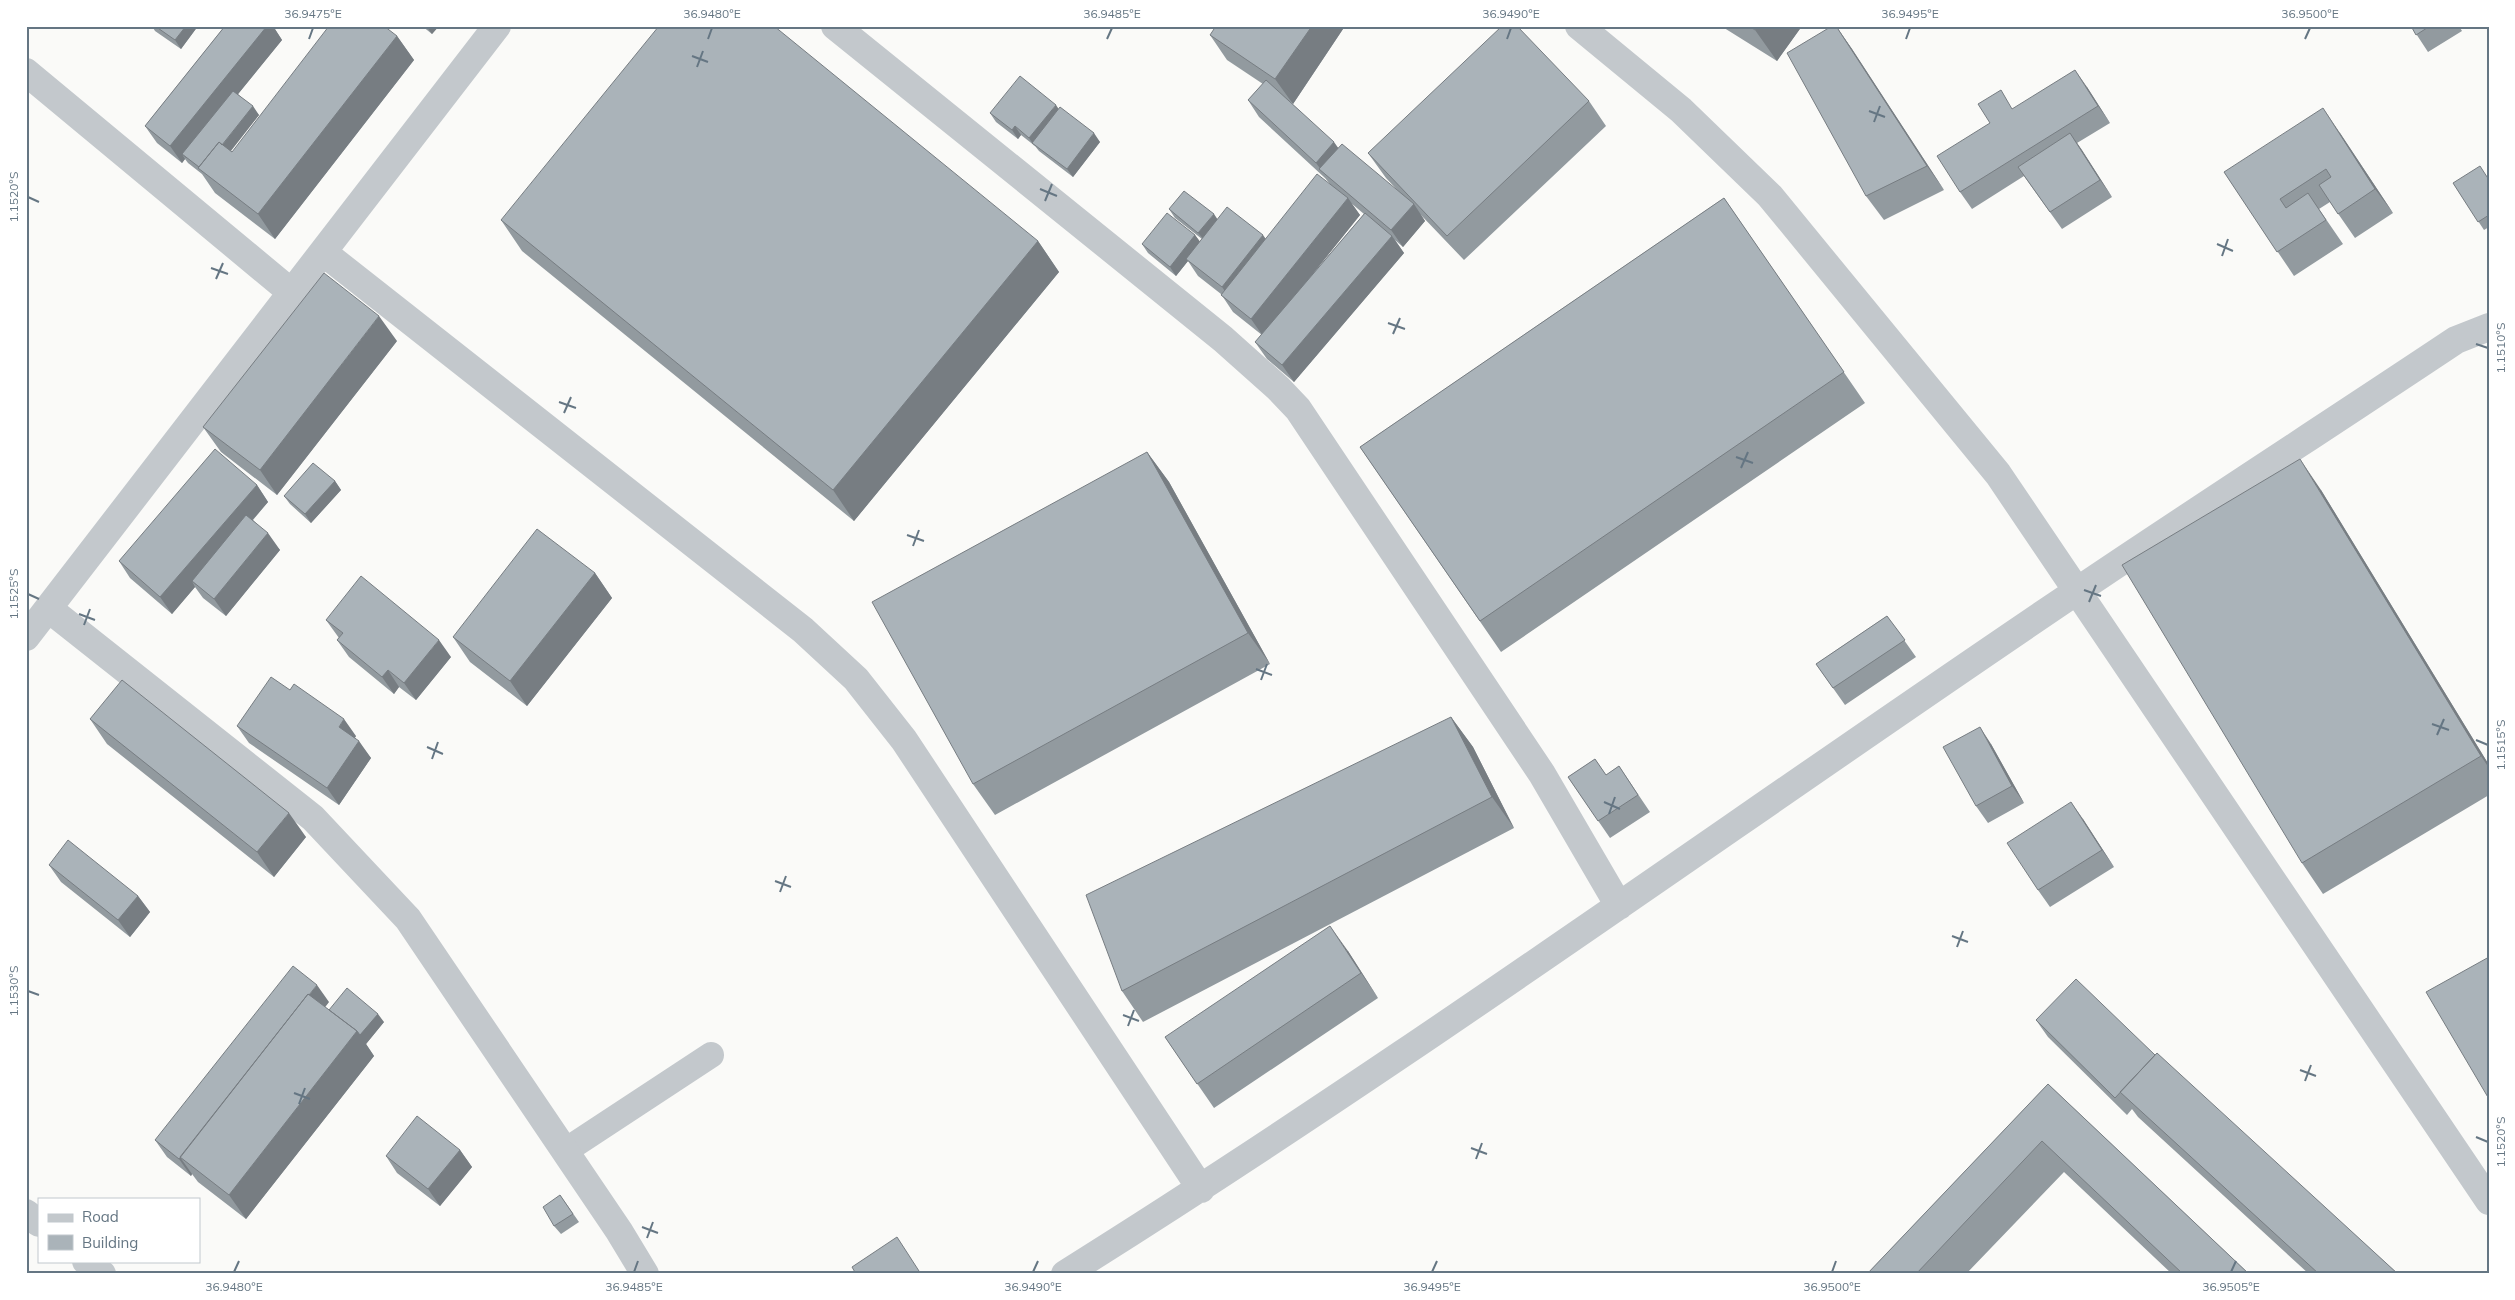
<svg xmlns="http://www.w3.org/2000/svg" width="2515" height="1300" font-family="Mulish,sans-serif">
<rect width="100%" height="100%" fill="#fafaf8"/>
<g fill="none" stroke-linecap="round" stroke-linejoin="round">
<path stroke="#c3c8cc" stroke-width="26" d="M565 1151 711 1055"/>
<path stroke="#c3c8cc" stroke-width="28" d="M835 26 1223 339 1278 388 1298 409 1542 774 1619 906
M1579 26 1681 110 1770 196 1998 474 2489 1201
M26 72 291 292
M324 253 803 630 856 679 904 740 1201 1189
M49 609 313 818 408 919 619 1231 645 1274
M26 637 497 26
M26 1213 39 1223
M86 1261 102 1274
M1065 1274C1410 1058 1740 818 2077 591 2203 506 2330 424 2456 340L2489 327"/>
</g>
<path fill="#929a9f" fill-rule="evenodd" d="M152 26H198L181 49 155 31Z
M225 26H273L282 40 238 94 259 115 231 151 232 152 397 36 414 60 275 239 215 193 202 174 188 163 185 159 182 163 157 143 145 126Z
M422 26H439L432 34Z
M1345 26 1293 104 1289 101 1338 148 1401 194 1386 178 1368 153 1589 101 1606 126 1464 260 1420 214 1425 221 1403 247 1395 240 1404 253 1294 382 1267 359 1255 342 1262 335 1233 312 1221 294 1198 276 1188 261 1176 276 1148 253 1142 244 1195 235 1200 242 1202 239 1175 218 1169 209 1218 220 1265 239 1330 184 1325 178 1259 117 1248 100 1263 84 1227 60 1210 35ZM1351 203 1364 214 1312 275 1360 215Z
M1721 26H1802L1777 61Z
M1836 26 1852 49 1944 190 1884 220 1866 196Z
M2411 26H2459L2462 31 2428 52Z
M2087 87 2110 123 2077 143 2112 197 2062 229 2024 176 1972 209 1960 192 1990 123 2013 109Z
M1059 109 1100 142 1073 177 1039 151 1035 146 1021 135 1018 139 996 122 990 113Z
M2340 133 2393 213 2355 238 2330 202 2319 209 2343 244 2294 276 2224 172Z
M2489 179V227L2484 230 2453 183Z
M1724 198 1865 403 1501 652 1360 447Z
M501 220 1038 241 1059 272 854 521 522 251Z
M397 341 277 495 221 452 203 427Z
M1147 452 1169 482 1270 664 995 815 973 784Z
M335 481 341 490 311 523 290 504 284 496Z
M257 485 268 502 253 520 280 550 226 616 203 598 195 587 172 614 130 578 119 561Z
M2321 490 2489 765V795L2323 894 2302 863Z
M595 573 612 598 527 706 470 662 453 637Z
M1887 616 1916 657 1845 705 1816 664Z
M326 620 451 657 416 700 399 687 394 694 349 657 337 640 339 638Z
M1451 717 1473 747 1514 828 1143 1022 1122 991Z
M90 719 306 837 274 877 107 744Z
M237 726 356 736 355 738 371 758 339 805 249 743Z
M1991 744 2024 803 1988 823 1976 806Z
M1595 759 1606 775 1619 766 1650 812 1610 838 1568 777Z
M2083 819 2114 867 2050 907 2038 890Z
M49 865 138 896 150 912 130 937 61 882Z
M1348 951 1378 998 1214 1108 1165 1037Z
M329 1002 325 1007 329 1010 384 1022 366 1044 374 1056 246 1219 198 1182 192 1174 191 1176 167 1157 155 1140Z
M2036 1020 2155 1055 2398 1274H2309L2138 1117 2132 1109 2127 1115 2048 1037Z
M2048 1084 2249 1274H2172L2064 1172 1966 1274H1867Z
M460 1150 472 1167 440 1206 397 1173 386 1156Z
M560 1195 579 1222 561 1234 554 1226Z"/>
<path fill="#777d82" d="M186 26H198L181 49 175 40Z
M267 26H273L282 40 186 158 182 154 185 159 182 163 170 146Z
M426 26H439L432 34Z
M1312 26H1345L1293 104 1275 79Z
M1758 26H1802L1777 61 1755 30Z
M1836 26 1852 49 1944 190 1927 166Z
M397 36 414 60 275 239 258 214Z
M2075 70 2087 87 2110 123 2098 106Z
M1056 105 1062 114 1032 143 1035 147 1029 138Z
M253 106 259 115 210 177 203 170Z
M2323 108 2340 133 2393 213 2375 189Z
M1015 126 1021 135 1018 139 1012 130Z
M1094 133 1100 142 1073 177 1067 169Z
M2070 133 2082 150 2112 197 2100 180Z
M1334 142 1346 159 1322 171 1316 163Z
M1348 198 1360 215 1263 336 1251 319Z
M1414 204 1425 221 1403 247 1391 230Z
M1214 214 1220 223 1205 241 1198 233Z
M1195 235 1201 243 1186 259 1188 261 1176 276 1170 267Z
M1263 235 1275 252 1234 304 1222 287Z
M1392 236 1404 253 1294 382 1282 365Z
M1038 241 1059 272 854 521 833 490Z
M379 316 397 341 277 495 260 470Z
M1147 452 1169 482 1270 664 1248 633Z
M2300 459 2321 490 2489 765V768L2481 756Z
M335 481 341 490 311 523 305 514Z
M257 485 268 502 196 585 192 581 195 587 172 614 160 597Z
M268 533 280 550 226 616 214 599Z
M595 573 612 598 527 706 510 681Z
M439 640 451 657 416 700 404 683Z
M388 670 399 687 394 694 382 677Z
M1451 717 1473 747 1514 828 1492 797Z
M344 719 356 736 350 744 339 727Z
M1980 727 1991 744 2024 803 2012 786Z
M359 741 371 758 339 805 327 788Z
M2071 802 2083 819 2114 867 2102 850Z
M289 813 306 837 274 877 257 852Z
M138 896 150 912 130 937 118 920Z
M1330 926 1348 951 1378 998 1361 973Z
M317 985 329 1002 196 1169 180 1157 192 1174 191 1176 179 1159Z
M378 1014 384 1022 366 1044 374 1056 246 1219 229 1195 357 1031Z
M460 1150 472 1167 440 1206 428 1189Z"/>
<path fill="#aab3b9" stroke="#777d82" d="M155 26H186L175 40Z
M225 26H267L170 146 145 126Z
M329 26H384L397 36 258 214 198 168 219 142 232 152Z
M659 26H774L1038 241 833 490 501 220Z
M1216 26H1312L1275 79 1210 35Z
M1502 26H1517L1589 101 1447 236 1368 153Z
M1749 26H1758L1755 30Z
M1832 26H1836L1927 166 1866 196 1787 53Z
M2411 26H2430L2416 35Z
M2075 70 2098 106 1960 192 1937 156 1990 123 1978 104 2001 90 2012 109Z
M1020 76 1056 105 1029 138 1015 126 1012 130 990 113Z
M1266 80 1334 142 1316 163 1248 100Z
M233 91 253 106 222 145 219 142 199 167 182 154Z
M1060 107 1094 133 1067 169 1032 143Z
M2323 108 2375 189 2338 214 2319 185 2331 177 2326 169 2280 199 2286 208 2308 193 2326 220 2277 252 2224 172Z
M2070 133 2100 180 2050 212 2018 167Z
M1342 144 1414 204 1391 230 1319 169Z
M2480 166 2489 180V215L2478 222 2453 183Z
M1317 174 1348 198 1251 319 1221 295Z
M1184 191 1214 214 1198 233 1169 209Z
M1724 198 1844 372 1480 621 1360 447Z
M1227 207 1263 235 1222 287 1186 259Z
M1167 213 1195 235 1170 267 1142 244Z
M1365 213 1392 236 1282 365 1255 342Z
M324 273 379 316 260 470 203 427Z
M215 449 257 485 160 597 119 561Z
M1147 452 1248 633 973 784 872 602Z
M2300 459 2481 756 2302 863 2122 565Z
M313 463 335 481 305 514 284 496Z
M246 515 268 533 214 599 192 581Z
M537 529 595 573 510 681 453 637Z
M361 576 439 640 404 683 388 670 382 677 337 640 343 633 326 620Z
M1887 616 1905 640 1833 688 1816 664Z
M271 677 290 690 294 684 344 719 339 727 359 741 327 788 237 726Z
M122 680 289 813 257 852 90 719Z
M1451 717 1492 797 1122 991 1086 895Z
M1980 727 2012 786 1976 806 1943 747Z
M1595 759 1606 775 1619 766 1638 795 1598 821 1568 777Z
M2071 802 2102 850 2038 890 2007 843Z
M68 840 138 896 118 920 49 865Z
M1330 926 1361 973 1197 1084 1165 1037Z
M2489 957V1099L2426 992Z
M293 966 317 985 309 995 308 994 179 1159 155 1140Z
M2076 979 2155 1055 2115 1098 2036 1020Z
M347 988 378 1014 360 1035 357 1031 329 1010Z
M308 994 357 1031 229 1195 180 1157Z
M2157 1053 2398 1274H2319L2120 1092Z
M2048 1084 2249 1274H2183L2042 1141 1916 1274H1867Z
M417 1116 460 1150 428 1189 386 1156Z
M560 1195 573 1214 554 1226 543 1207Z
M897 1237 919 1271 915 1274H856L852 1267Z"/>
<path fill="none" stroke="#657683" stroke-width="2" d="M309 39 313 28M708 39 712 28M1107 39 1112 28M1507 39 1511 28M1906 39 1910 28M2305 39 2310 28M692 56 708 62M697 67 703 51M1869 111 1885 117M1874 122 1880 106M1040 189 1057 196M28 197 39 202M1045 201 1052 184M2217 244 2233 251M2222 256 2228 239M211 268 228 274M216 279 223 263M1388 323 1405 329M1393 334 1400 318M2476 344 2488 348M559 402 576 408M564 413 571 397M1736 457 1753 463M1741 468 1748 452M907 535 924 541M913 546 919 530M2084 590 2101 596M28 594 39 599M2089 602 2096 585M79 614 95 620M84 625 90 609M1256 669 1272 675M1261 680 1267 664M2432 724 2449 730M2437 735 2444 719M2476 740 2488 745M427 747 443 754M432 759 438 742M1604 802 1620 809M1609 814 1615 797M775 881 791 887M780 892 786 876M1952 936 1968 942M1957 947 1963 931M28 991 39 995M1123 1015 1139 1021M1128 1026 1134 1010M2300 1070 2316 1076M2305 1081 2311 1065M294 1093 310 1099M299 1104 305 1088M2476 1137 2488 1142M1471 1148 1487 1154M1476 1159 1482 1143M642 1227 658 1233M647 1238 653 1222M234 1272 239 1261M634 1272 638 1261M1033 1272 1038 1261M1432 1272 1437 1261M1832 1272 1836 1261M2231 1272 2236 1261"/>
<rect width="2515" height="1300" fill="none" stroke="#ffffff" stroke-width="55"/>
<rect x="38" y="1198" width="162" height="65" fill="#ffffff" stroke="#c1c8cd"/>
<rect x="48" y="1214" width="25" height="8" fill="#c3c8cc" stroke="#c1c8cd"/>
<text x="82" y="1222" font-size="15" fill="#657683">Road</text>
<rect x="48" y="1235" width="25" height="15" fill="#aab3b9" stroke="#c1c8cd"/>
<text x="82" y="1248" font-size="15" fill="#657683">Building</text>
<rect x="28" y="28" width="2460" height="1244" fill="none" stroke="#657683" stroke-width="2"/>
<g font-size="12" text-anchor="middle" fill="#657683">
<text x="313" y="18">36.9475°E</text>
<text x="712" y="18">36.9480°E</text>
<text x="1112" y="18">36.9485°E</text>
<text x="1511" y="18">36.9490°E</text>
<text x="1910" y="18">36.9495°E</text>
<text x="2310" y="18">36.9500°E</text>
<text transform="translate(14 197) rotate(-90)" y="4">1.1520°S</text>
<text transform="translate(2501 348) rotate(-90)" y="4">1.1510°S</text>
<text transform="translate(14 594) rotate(-90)" y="4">1.1525°S</text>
<text transform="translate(2501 745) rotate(-90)" y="4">1.1515°S</text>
<text transform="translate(14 991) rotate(-90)" y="4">1.1530°S</text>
<text transform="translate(2501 1142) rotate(-90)" y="4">1.1520°S</text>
<text x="234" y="1291">36.9480°E</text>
<text x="634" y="1291">36.9485°E</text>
<text x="1033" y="1291">36.9490°E</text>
<text x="1432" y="1291">36.9495°E</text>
<text x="1832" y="1291">36.9500°E</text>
<text x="2231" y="1291">36.9505°E</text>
</g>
</svg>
